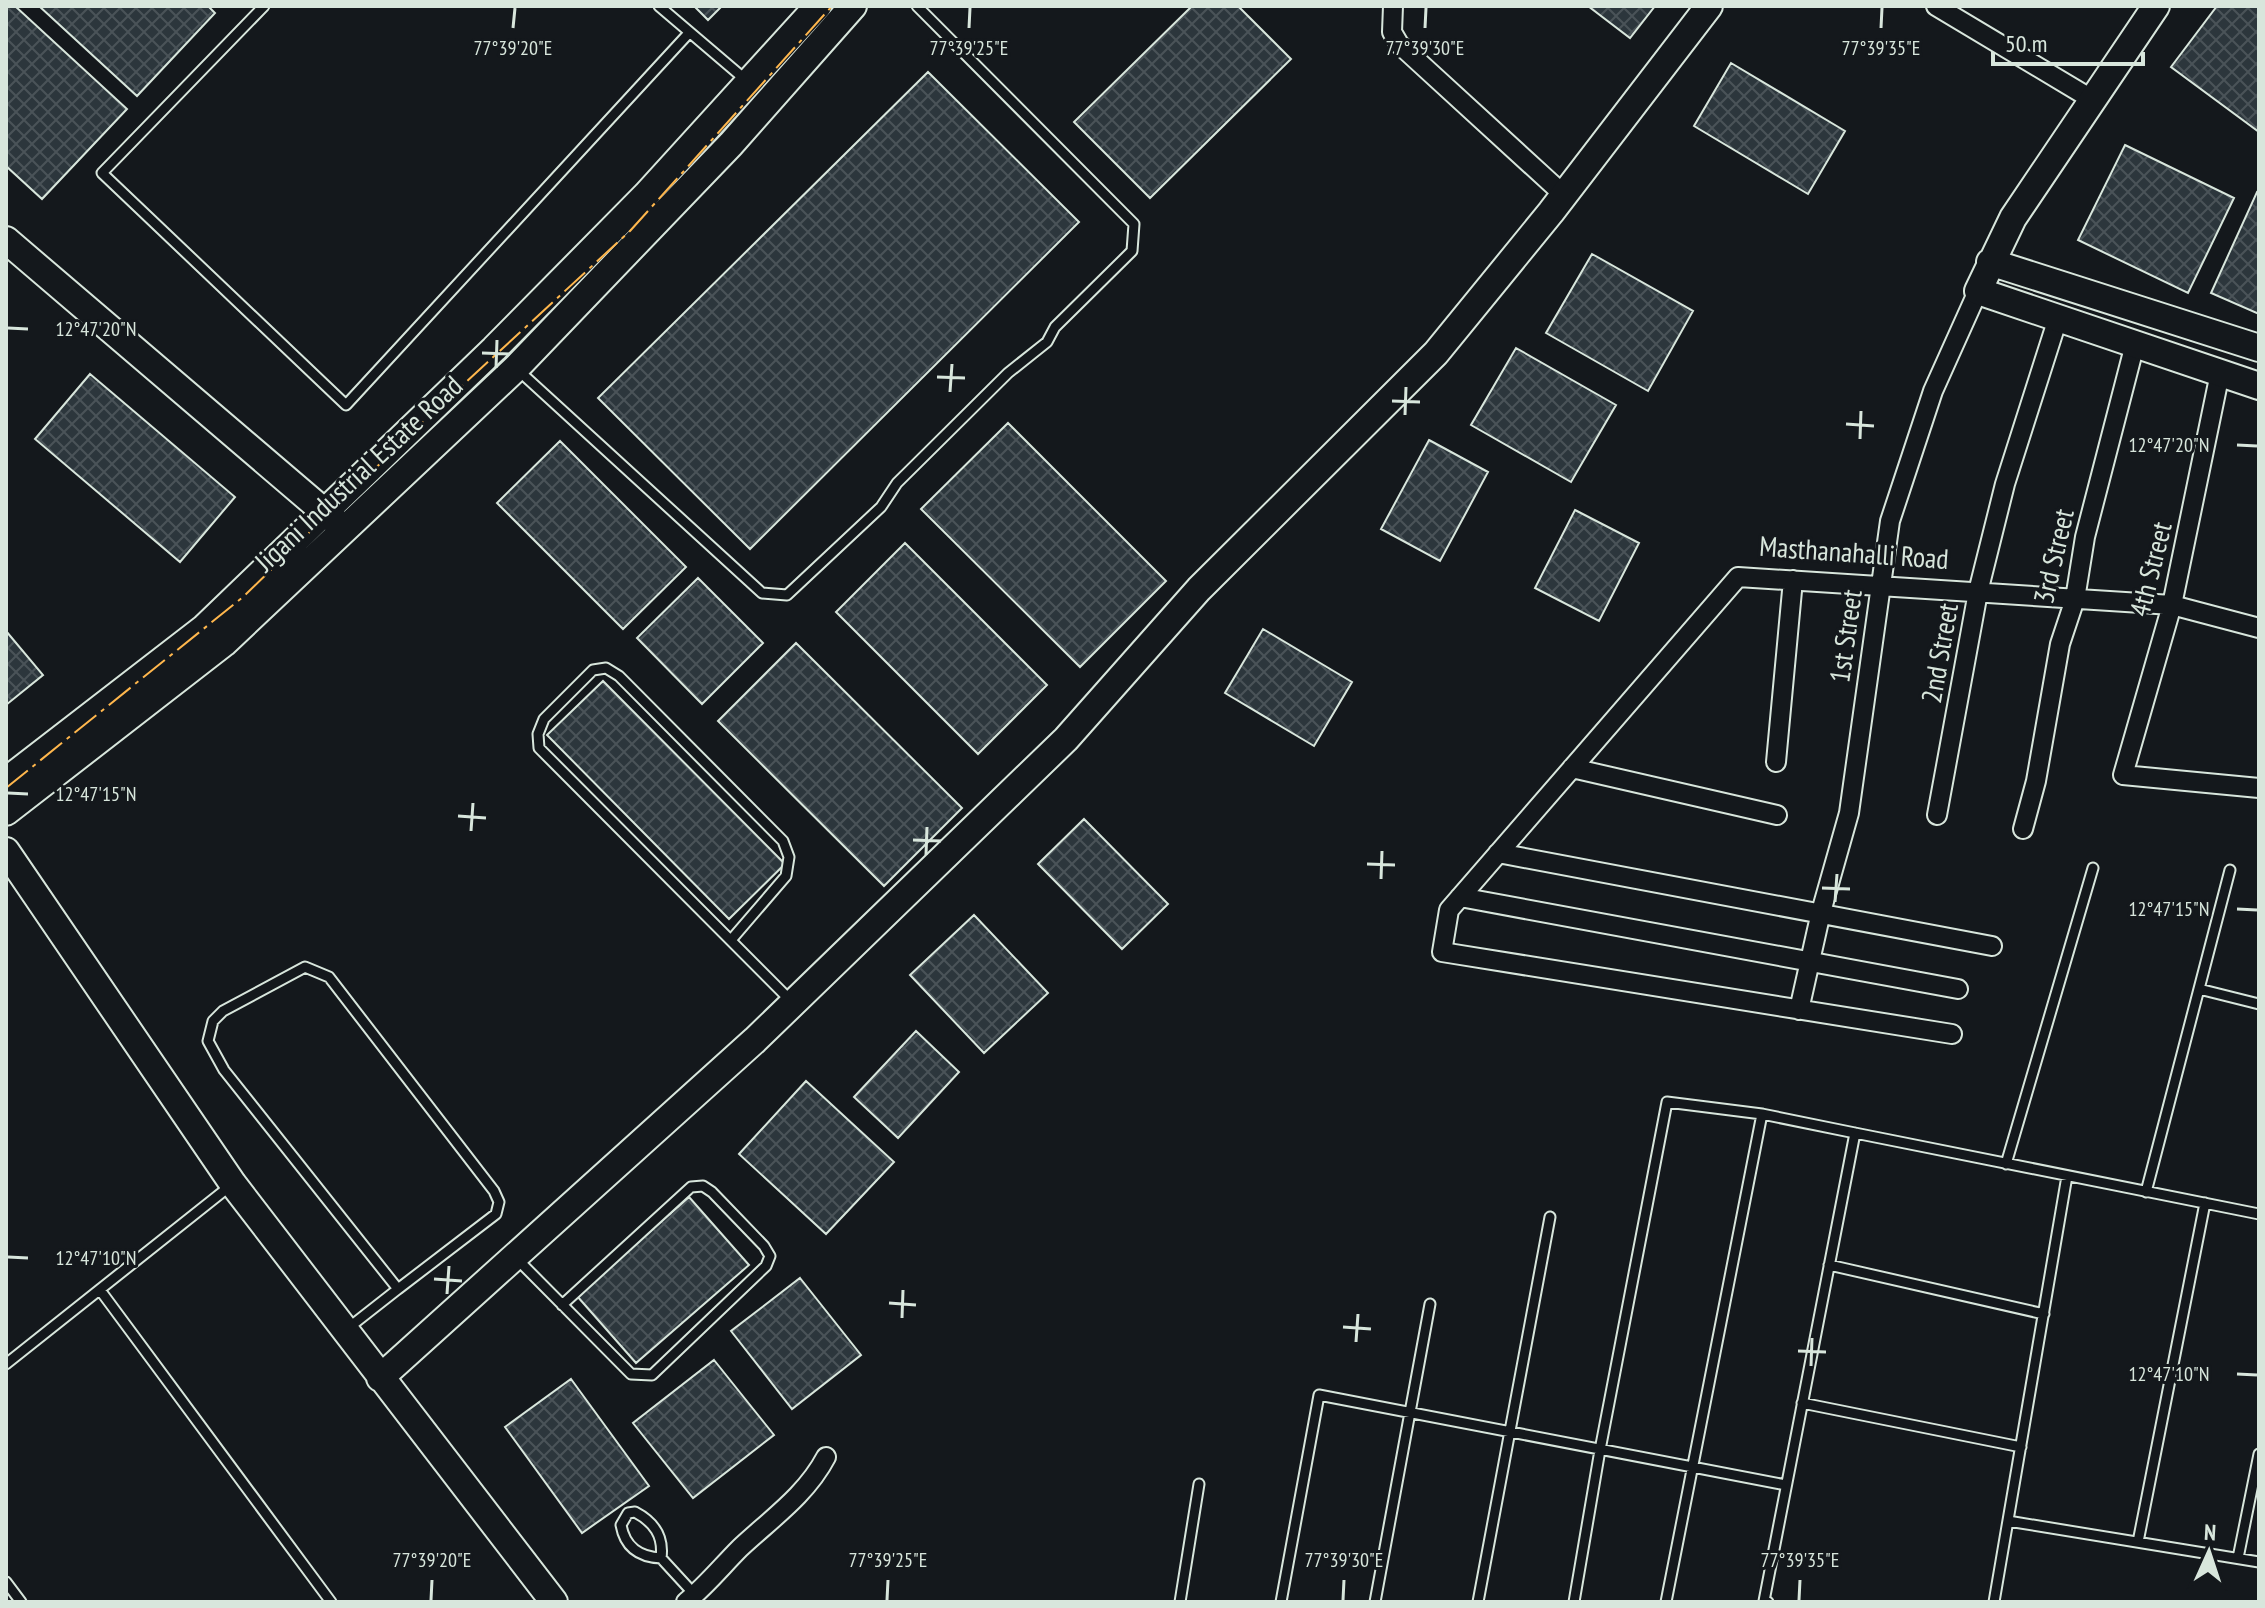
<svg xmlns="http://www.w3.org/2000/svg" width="2265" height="1608" font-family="'PT Sans Narrow',sans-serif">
<defs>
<pattern id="building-cross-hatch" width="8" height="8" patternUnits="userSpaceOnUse" patternTransform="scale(2)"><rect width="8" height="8" fill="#2c363c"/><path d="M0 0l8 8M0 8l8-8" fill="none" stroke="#4a5358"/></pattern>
</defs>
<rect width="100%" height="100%" fill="#14181c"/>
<path fill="url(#building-cross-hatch)" stroke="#d8e6dc" stroke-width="2" d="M6 6H15L127 109 42 199 6 166Z
M39 6H208L215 13 137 96Z
M694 6H722L708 20Z
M1192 6H1238L1291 59 1150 198 1074 122Z
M1588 6H1655L1630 38Z
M2217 6H2259V132L2171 67Z
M1731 63 1845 131 1808 194 1694 126Z
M928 72 1079 222 750 549 598 398Z
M2125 145 2234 198 2188 293 2078 240Z
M2257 192 2259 193V314L2211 293Z
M1592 254 1693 311 1648 391 1546 333Z
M1516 348 1616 405 1571 482 1471 425Z
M90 374 235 497 180 562 35 439Z
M1008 423 1166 581 1080 667 921 509Z
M1429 440 1488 472 1440 561 1381 529Z
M560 441 686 567 623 629 497 503Z
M1575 510 1639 543 1599 621 1535 588Z
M905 543 1047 685 978 754 836 612Z
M698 578 763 643 702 704 637 638Z
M1263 629 1352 682 1314 746 1225 693Z
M6 631 43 675 6 705Z
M796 643 962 808 884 886 718 721Z
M603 681 785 864 729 919 547 735Z
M1084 819 1168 904 1122 949 1038 864Z
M974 915 1048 993 984 1053 910 975Z
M916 1031 959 1072 898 1138 854 1097Z
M806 1081 894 1162 826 1234 739 1154Z
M689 1197 749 1265 636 1363 577 1296Z
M800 1278 861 1355 792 1409 731 1331Z
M714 1360 774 1435 693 1498 633 1423Z
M571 1379 649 1486 582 1533 505 1427Z"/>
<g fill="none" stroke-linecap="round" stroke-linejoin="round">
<defs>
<path id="lane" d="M264 6 102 173 346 405 689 33
M659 6 747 81
M518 370 762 593 787 595 881 507 897 483 1008 373 1047 342 1055 327 1132 251 1134 224 917 6
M731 940 786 876 789 857 783 841 619 676 606 668 593 670 544 719 538 734 539 748 792 1002
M2199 989 2259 1004
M2006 1164 2093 868
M2146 1192 2230 870
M517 1259 631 1374 652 1375 766 1266 770 1256 764 1246 712 1192 703 1186 691 1187 562 1305
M1829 1265 2044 1314
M100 1290 331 1602
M347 1329 398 1289 224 1070 208 1041 213 1021 223 1011 305 967 329 977 494 1191 499 1202 496 1214 398 1289
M6 1364 230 1186
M1802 1403 2021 1447
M2008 1521 2259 1562
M2138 1542 2205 1203
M661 1558C664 1536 654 1522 635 1512L628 1513 621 1525C625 1547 639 1557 661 1558L695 1595
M2238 1558 2259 1454
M6 1582 21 1602
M1180 1602 1199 1484
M1281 1602 1319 1395 1786 1485
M1375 1602 1430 1304
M1478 1602 1550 1217
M1574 1602 1600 1450 1667 1102 1762 1114 1855 1133
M1666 1602 1762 1114
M1768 1602 1764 1601 1855 1133 2259 1214
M1994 1602 2067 1176"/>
<path id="street" d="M1393 6 1392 32 1399 44 1564 195
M1936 6 2093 100
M2220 373 2172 605 2123 775 2259 788
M1776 762 1793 580
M1572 768 1777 815
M1937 815 1978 592 2005 484 2058 318
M2023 829 2036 781 2060 644 2075 599 2085 537 2135 344
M1498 853 1992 946
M1460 897 1958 989
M1799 1010 1821 912 1849 813 1890 521 1933 391 1978 291
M1952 1034 1442 952 1449 910 1738 577 2172 605 2259 628
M686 1602C706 1586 722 1566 740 1548 771 1519 806 1495 826 1457"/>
<path id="secondary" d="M2156 6 2013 218 1978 291 2259 386
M6 240 335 521
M1990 262 2259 348
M6 781 204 628 494 349 646 195 818 6
M6 812 224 643 516 368 731 144 853 6
M6 851 233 1184 554 1602
M380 1378 755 1040 1066 739 1199 589 1436 353 1551 212 1709 6"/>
</defs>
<use href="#lane" stroke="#d8e6dc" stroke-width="13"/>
<use href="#street" stroke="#d8e6dc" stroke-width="22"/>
<use href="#secondary" stroke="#d8e6dc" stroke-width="30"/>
<use href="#lane" stroke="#14181c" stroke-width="9"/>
<use href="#street" stroke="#14181c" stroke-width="18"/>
<use href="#secondary" stroke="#14181c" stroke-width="26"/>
<path stroke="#ffb74d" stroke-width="2" stroke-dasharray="28 6 4 6" stroke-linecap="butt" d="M6 788 243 597 426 419 630 231 832 6"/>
</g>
<path fill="none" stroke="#d8e6dc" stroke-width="3" d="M513 28 515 8M969 28 970 8M1425 28 1426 8M1881 28 1882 8M8 328 28 329M482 353 510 354M496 368 497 340M937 377 965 378M950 392 952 364M1392 401 1420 402M1405 415 1406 387M1846 424 1874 426M1860 439 1861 411M2237 445 2257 446M8 793 28 794M458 816 486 818M471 831 473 803M913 840 941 841M926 855 927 827M1367 864 1395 865M1381 879 1382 851M1822 888 1850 889M1835 902 1837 874M2237 909 2257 910M8 1257 28 1258M434 1279 462 1281M447 1294 449 1266M889 1303 916 1305M902 1318 903 1290M1343 1327 1371 1329M1356 1342 1358 1314M1798 1351 1826 1352M1811 1366 1812 1338M2237 1374 2257 1375M431 1600 432 1580M887 1600 888 1580M1343 1600 1344 1580M1799 1600 1800 1580"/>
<g text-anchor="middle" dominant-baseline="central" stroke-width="6" stroke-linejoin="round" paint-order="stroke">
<g font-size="28" fill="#d8e6dc" stroke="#14181c">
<text transform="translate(358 473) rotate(-43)">Jigani Industrial Estate Road</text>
<text transform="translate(1854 552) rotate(4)">Masthanahalli Road</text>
<text transform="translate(2053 556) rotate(-77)">3rd Street</text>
<text transform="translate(2150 569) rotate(-76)">4th Street</text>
<text transform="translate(1845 636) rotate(-82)">1st Street</text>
<text transform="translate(1939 653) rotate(-80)">2nd Street</text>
</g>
</g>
<g font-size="20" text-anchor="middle" fill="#d8e6dc" stroke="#14181c" stroke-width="6" stroke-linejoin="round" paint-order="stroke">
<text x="513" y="55">77°39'20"E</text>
<text x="969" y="55">77°39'25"E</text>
<text x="1425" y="55">77°39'30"E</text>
<text x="1881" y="55">77°39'35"E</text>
<text x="96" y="336">12°47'20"N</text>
<text x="2169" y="452">12°47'20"N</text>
<text x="96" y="801">12°47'15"N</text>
<text x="2169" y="916">12°47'15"N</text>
<text x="96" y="1265">12°47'10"N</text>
<text x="2169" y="1381">12°47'10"N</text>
<text x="432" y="1567">77°39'20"E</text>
<text x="888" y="1567">77°39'25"E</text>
<text x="1344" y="1567">77°39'30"E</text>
<text x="1800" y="1567">77°39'35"E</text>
</g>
<rect width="2265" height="1608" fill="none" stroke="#d8e6dc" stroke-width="16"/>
<g transform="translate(2209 1552) rotate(3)" stroke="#14181c" stroke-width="6" paint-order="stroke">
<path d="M0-6L14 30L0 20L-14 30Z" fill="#d8e6dc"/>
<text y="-12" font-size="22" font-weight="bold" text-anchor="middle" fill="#d8e6dc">N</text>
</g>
<path d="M1993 52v12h150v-12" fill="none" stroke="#d8e6dc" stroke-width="4"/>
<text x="2005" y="52" font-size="24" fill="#d8e6dc" stroke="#14181c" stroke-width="6" paint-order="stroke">50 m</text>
</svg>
